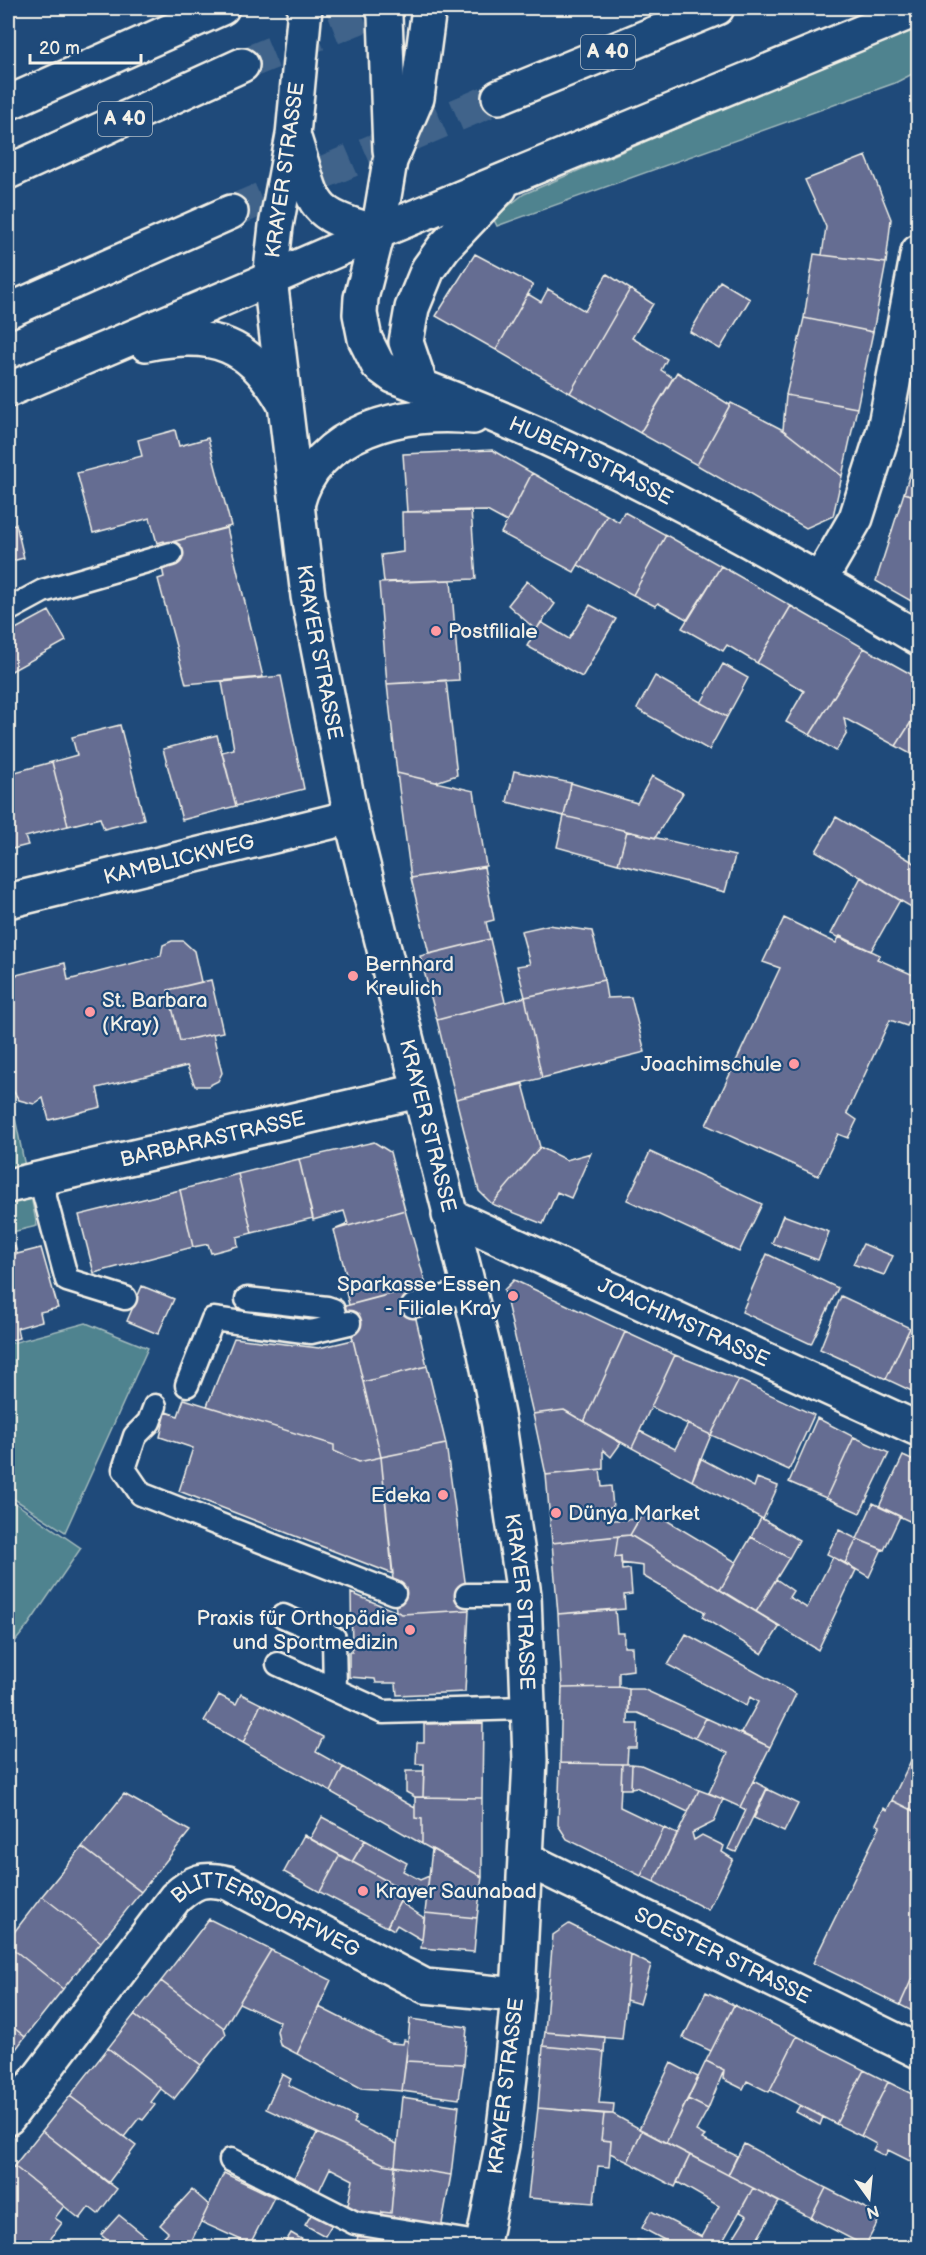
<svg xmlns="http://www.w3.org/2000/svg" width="926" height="2255" font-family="'Balsamiq Sans',sans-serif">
<rect width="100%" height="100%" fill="#1f4a7a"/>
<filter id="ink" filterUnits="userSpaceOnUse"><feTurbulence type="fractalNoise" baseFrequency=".0167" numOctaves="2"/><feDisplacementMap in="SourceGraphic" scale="12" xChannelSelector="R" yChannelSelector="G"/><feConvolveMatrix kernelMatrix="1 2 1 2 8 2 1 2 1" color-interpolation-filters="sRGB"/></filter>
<g filter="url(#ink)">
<path fill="#50838f" stroke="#a2babc" stroke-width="1.5" d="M918 28V71L895 83 497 226 493 218 524 194 797 76Z
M8 1083 37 1226 8 1233Z
M86 1323 148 1348 65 1532 8 1495V1344Z
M8 1498 81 1548 27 1627 8 1650Z"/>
<path fill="#656d92" stroke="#f4f1e8" stroke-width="1.5" d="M866 156 891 219 886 263 822 255 826 227 805 180Z
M475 254 533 285 496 350 436 316Z
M814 254 886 263 873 332 804 318Z
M607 274 630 289 570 393 496 350 528 294 541 302 548 289 585 311Z
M720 281 750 299 720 349 690 332Z
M630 289 653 304 632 338 667 359 661 370 673 378 640 433 570 393Z
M804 318 873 332 857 408 786 395Z
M677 372 730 405 697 465 640 433Z
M786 395 857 408 842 476 783 430Z
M731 403 783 430 842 476 833 516 806 528 697 465Z
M175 430 179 446 208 438 231 526 166 544 164 541 157 543 150 518 93 533 77 473 142 456 138 440Z
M492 450 532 473 507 522 487 511 407 512 403 454Z
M911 470 918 472V497L904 493Z
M532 473 607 515 574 572 501 533Z
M904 493 918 497V605L876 581Z
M471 510 476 579 384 582 381 555 403 552 402 512Z
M624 512 666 535 633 595 578 565 607 515 619 522Z
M16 524 24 558 8 562V526Z
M227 528 263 677 186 684 158 579 164 577 161 563 167 543Z
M666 535 721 566 688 620 658 603 655 606 633 595Z
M721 566 791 606 757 663 727 645 723 651 682 628Z
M451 580 459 680 387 684 379 583Z
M527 581 555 604 536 630 508 605Z
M590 605 616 619 582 677 527 646 541 622 569 639Z
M791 606 864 648 810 735 786 722 804 691 757 663Z
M49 611 66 641 8 673V633Z
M864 648 918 678V711L896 746 844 718 847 733 836 751 810 735Z
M723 664 748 678 727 717 701 703Z
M281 676 304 789 236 806 222 752 234 749 222 682Z
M655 676 727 717 709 750 637 709Z
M446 680 457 775 436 782 397 773 387 684Z
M918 711V758L896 746Z
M120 725 144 819 104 829 100 818 68 826 52 762 77 755 72 737Z
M217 735 236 806 182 820 163 749Z
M52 762 68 826 25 837 28 845 8 850V774Z
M514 771 571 783 564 816 507 802Z
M397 773 474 791 486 866 411 878Z
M652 776 683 793 655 838 564 816 571 783 637 803Z
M564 816 627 831 618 864 557 847Z
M836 817 918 865V911L816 851Z
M627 831 735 856 725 892 618 864Z
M484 867 494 920 486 922 490 939 429 954 411 878Z
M861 877 900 900 871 951 831 934Z
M784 918 836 943 840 936 880 955 877 959 918 977V1000L907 1026 890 1020 847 1113 857 1120 848 1138 838 1134 818 1176 706 1125 780 968 763 962Z
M548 925 592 931 604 980 525 997 517 966 530 964 521 931Z
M490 939 505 1002 437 1020 420 956Z
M172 941H183L194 951 201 982 168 990 180 1041 213 1034 222 1073 218 1081 208 1086H195L187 1066 97 1088 101 1107 49 1120 43 1098 34 1104 19 1100 8 1083V977L65 963 68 980 161 956 163 945Z
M211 980 223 1032 180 1041 168 990Z
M604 980 607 998 631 997 645 1052 542 1078 525 997Z
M525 997 542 1078 456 1099 437 1020Z
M523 1084 540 1147 492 1204 479 1191 456 1099Z
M374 1142 390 1152 405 1210 334 1230 348 1224 344 1211 313 1220 299 1159Z
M540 1147 566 1160 591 1153 571 1198 557 1192 543 1224 492 1204Z
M650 1152 762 1204 739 1252 627 1200Z
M299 1159 313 1218 252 1233 238 1174Z
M238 1174 252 1233 237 1237 238 1246 211 1253 208 1244 193 1247 180 1190Z
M180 1190 193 1247 94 1273 79 1215Z
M405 1210 426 1285 349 1305 343 1280 347 1278 334 1230Z
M783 1215 829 1232 818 1260 772 1243Z
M863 1244 893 1256 884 1275 853 1264Z
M15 1246 17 1254 41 1248 58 1308 40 1312 42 1321 17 1328 19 1338 8 1341V1248Z
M767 1254 838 1288 811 1344 742 1312Z
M514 1280 625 1332 584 1422 564 1410 533 1414 504 1290Z
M142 1286 174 1299 158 1334 127 1321Z
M409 1289 427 1366 363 1382 345 1306Z
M841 1296 910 1328 886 1379 820 1349Z
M910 1328 918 1331V1394L886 1379Z
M625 1332 675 1355 632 1448 584 1422Z
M234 1338 319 1348 353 1340 381 1457 359 1462 334 1451V1445L207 1406Z
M675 1355 739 1380 711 1435 651 1407Z
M427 1366 446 1444 381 1457 363 1382Z
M739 1380 814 1415 789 1470 711 1435Z
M184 1399 334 1445V1451L359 1462 381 1457 393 1574 179 1491 193 1448 160 1437 166 1412 178 1416Z
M564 1410 621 1443 611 1457 603 1450V1469L546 1475 533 1414Z
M817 1418 854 1437 826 1498 789 1482Z
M688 1424 711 1435 692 1481 632 1448 640 1431 675 1449Z
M854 1437 889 1453 860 1513 826 1498Z
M446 1444 469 1610 402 1614 396 1611 381 1457Z
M903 1456 918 1463V1525L879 1507Z
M700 1458 754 1487 757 1478 778 1486 763 1519 692 1481Z
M600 1469 602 1487 611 1486 613 1508H606L608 1517 614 1520 639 1519 630 1535 552 1543 546 1475Z
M873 1503 900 1516 884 1550 857 1539Z
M646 1508 736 1562 720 1590 630 1535Z
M761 1518 799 1540 789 1558 751 1537Z
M839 1530 857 1539 845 1563 827 1554Z
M630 1535 780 1626 762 1654 702 1617 705 1612 643 1576V1566L621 1563V1556L615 1557 618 1536Z
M618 1536 615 1557 621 1556 622 1570 630 1569 632 1594 624 1595 625 1609 558 1614 552 1543Z
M751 1537 789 1558 756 1612 720 1590Z
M857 1539 882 1549 869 1577 845 1563Z
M833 1557 856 1570 818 1650 756 1612 776 1579 793 1591 789 1597 807 1608Z
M351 1593 402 1614 469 1610 465 1692 397 1695 396 1683H376L375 1679 349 1677V1652H352Z
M615 1609 617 1633H624V1647H632L633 1670 619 1672V1687L562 1688 558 1614Z
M686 1634 796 1694 770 1747 741 1733 758 1702 750 1697 746 1706 668 1665Z
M619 1687 629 1689 628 1724H638L637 1748H628L627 1764 560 1763 562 1688Z
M629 1689H643L706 1718 695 1738 638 1713H629Z
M241 1694 261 1704 243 1743 204 1721 219 1695 236 1704Z
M261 1704 323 1737 316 1752 343 1767 331 1792 243 1743Z
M706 1718 770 1747 740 1807 709 1793 728 1753 695 1738Z
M483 1723 482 1798 423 1797 424 1764H416L417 1742H424V1724Z
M918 1746V1813L892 1800Z
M560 1763 622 1764 620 1807 664 1828 641 1876 567 1839 558 1825Z
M622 1764H632L631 1789H621Z
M632 1764 641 1765 699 1790 688 1812 636 1787 631 1788Z
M343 1767 415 1808V1818L422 1819V1844L331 1792Z
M406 1771H424L423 1797H415L406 1792Z
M753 1781 767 1788 736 1852 728 1849 746 1810 740 1807Z
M767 1789 798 1804 784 1832 754 1818Z
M699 1790 723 1799 714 1822 692 1833 694 1840 702 1835 724 1846 722 1852 733 1859 708 1910 654 1882Z
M124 1794 190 1831 141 1892 82 1847Z
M415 1797 482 1798V1877L422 1844V1819L415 1818Z
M892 1800 918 1813V1965L900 2005 813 1963 880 1826 876 1824 884 1808 887 1810Z
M322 1817 365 1840 352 1862 310 1839Z
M664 1828 677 1834 654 1882 641 1876Z
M304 1835 340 1855 320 1892 284 1872Z
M365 1840 407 1863 403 1871 420 1880 429 1876 426 1899 422 1900 352 1862Z
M82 1847 141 1892 101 1942 42 1896Z
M432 1849 482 1877 477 1918 425 1913Z
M340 1855 405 1891 387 1927 320 1892Z
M42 1896 101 1942 63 1989 8 1945V1940Z
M400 1902 424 1918 422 1940 397 1925 394 1930 387 1926Z
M425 1913 477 1918 474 1952 421 1948Z
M209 1919 271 1950 224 2028 161 1981Z
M569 1924 631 1955 622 2039 545 2032 553 1935Z
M8 1945 63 1989 25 2037 8 2023Z
M271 1950 331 1980 297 2054 280 2045 277 2031 280 2022 239 2003Z
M631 1955 651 1965 640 2004 626 2000Z
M918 1965V2014L900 2005Z
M161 1981 224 2028 226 2034 201 2065 134 2015Z
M706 1992 734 2005 711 2051 683 2038Z
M734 2005 797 2036 769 2092 747 2081 743 2089 723 2079 724 2070 706 2061Z
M319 2007 390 2043 403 2044 404 2040 408 2041 402 2091 361 2088 297 2054Z
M134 2015 201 2065 174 2099 108 2048Z
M410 2019 467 2027 464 2064 406 2061Z
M8 2023 25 2037 8 2060Z
M545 2032 605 2037 604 2052 543 2046Z
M797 2036 864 2070 836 2124 770 2090Z
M543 2046 604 2052 599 2103 614 2104 613 2114 538 2108Z
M108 2048 161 2089 151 2102 155 2105 143 2120 139 2118 124 2137 70 2096Z
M406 2061 464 2064 459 2099 402 2091Z
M706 2061 724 2070 708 2109 688 2099Z
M671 2063 698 2077 666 2143 639 2129Z
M864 2070 888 2082 861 2136 836 2124Z
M282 2074 291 2079 288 2085 356 2117 353 2123 397 2144 395 2166 384 2164 266 2109Z
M888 2082 918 2097V2165L888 2150 885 2156 873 2150 876 2144 861 2136Z
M70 2096 136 2146 108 2183 42 2131Z
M402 2097 459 2106 451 2175 395 2166Z
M688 2099 708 2109 696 2131 705 2136 702 2139 737 2156 728 2175 666 2143Z
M800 2105 823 2117 820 2125 796 2112Z
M538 2108 604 2114 601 2140 611 2141 609 2167 598 2166 594 2203 528 2198Z
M604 2114H613L642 2130 628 2162 610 2153 611 2141 601 2140Z
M642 2130 690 2155 675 2187 628 2162Z
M42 2131 117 2189 98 2214 89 2207 80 2219 14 2166Z
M317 2133 384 2164 395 2166 391 2213 382 2212 381 2218 359 2215 347 2209 353 2180 330 2168 319 2191 294 2178Z
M744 2144 826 2188 811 2218 728 2175Z
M690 2155 753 2188 719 2248H679L642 2228 651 2211 702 2237 719 2206 677 2182Z
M14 2166 64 2206 55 2218 62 2223 44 2248 37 2242 32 2248H21L8 2237V2175Z
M395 2166 451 2175 441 2229 381 2218 382 2212 391 2213Z
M224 2173 274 2197 250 2244 201 2222Z
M753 2188 779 2202 752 2248H727L747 2216 740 2212Z
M826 2188 881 2216 865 2246 811 2218Z
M192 2190 209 2205 188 2248H118L101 2235 119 2215 156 2245 168 2232 160 2225Z
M314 2210 334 2221 325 2236 305 2225Z
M291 2233 317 2248H282Z
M358 2235 377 2238 376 2248H356Z
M378 2235 438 2248H376Z
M8 2237 21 2248H8Z
M637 2240 670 2245 669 2248H635Z"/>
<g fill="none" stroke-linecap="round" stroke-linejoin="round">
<path stroke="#3f638a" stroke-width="33" stroke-dasharray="33 16" stroke-linecap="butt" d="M242 65 382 8
M231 212 499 97"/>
<defs>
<path id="service" d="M8 610 43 591 171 554
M40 1179 67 1280 125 1298
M247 1299 327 1308 333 1310 337 1325
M413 1306 469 1290
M187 1385 213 1319 311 1332 349 1323
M155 1406 149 1422 135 1436 124 1469 141 1494 394 1593
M467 1595H524
M283 1616 334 1638 335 1690
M278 1664 383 1712 530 1708
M231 2160 355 2223 483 2244"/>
<g id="minor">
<path d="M820 580 856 518 884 430 918 252"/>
<path id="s1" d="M8 901 351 817"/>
<path id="s2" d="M8 1186 418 1091"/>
<path id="s3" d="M449 1215 918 1429"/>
<path id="s4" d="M526 1859 918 2051"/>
<path id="s5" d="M8 2118 175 1898C194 1881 203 1877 228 1883L425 1986 518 1995"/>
</g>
<g id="secondary">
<path id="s6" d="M305 8 293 135 276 226 270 279 308 596 351 817 485 1353 499 1425 524 1595 530 1760 518 1995 511 2068 502 2145 482 2248"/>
<path d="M383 8 385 16 390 150"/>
<path id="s7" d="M429 8 417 98 390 161 378 232 361 298 360 314 365 339 378 365 393 376C578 442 750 538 918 638"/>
<path d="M295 141C316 206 307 214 378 232"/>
<path d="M270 279 378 232"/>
<path d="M297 505C315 430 406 409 473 417"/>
</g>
<path id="motorway" d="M499 97 717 8
M8 103 222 8
M8 172 242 65
M378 232 918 9
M8 311 231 212
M146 344C213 330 251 343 285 405
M421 386 406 342 412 308 428 269 444 247 500 188
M8 390 270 279"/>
</defs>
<use href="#service" stroke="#f4f1e8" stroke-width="27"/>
<use href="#minor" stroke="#f4f1e8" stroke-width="38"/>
<use href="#secondary" stroke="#f4f1e8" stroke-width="38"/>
<use href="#motorway" stroke="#f4f1e8" stroke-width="38"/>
<use href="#service" stroke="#1f4a7a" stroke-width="22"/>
<use href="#minor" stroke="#1f4a7a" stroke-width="33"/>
<use href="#secondary" stroke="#1f4a7a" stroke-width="33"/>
<use href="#motorway" stroke="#1f4a7a" stroke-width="33"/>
</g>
</g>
<g fill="#ff9aa2" stroke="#1f4a7a" stroke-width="2">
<circle cx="436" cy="631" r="6"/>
<circle cx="353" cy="976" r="6"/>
<circle cx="90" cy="1012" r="6"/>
<circle cx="794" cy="1064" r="6"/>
<circle cx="513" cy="1296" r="6"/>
<circle cx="443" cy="1495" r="6"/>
<circle cx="556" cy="1513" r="6"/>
<circle cx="410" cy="1630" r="6"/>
<circle cx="363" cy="1891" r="6"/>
</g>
<g text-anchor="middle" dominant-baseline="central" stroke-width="4.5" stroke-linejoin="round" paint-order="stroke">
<g fill="#1f4a7a" stroke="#b4bfc7" stroke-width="1.5">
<rect x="581" y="35" width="54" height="34" rx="4.5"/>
<rect x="98" y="102" width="54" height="34" rx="4.5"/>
</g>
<g font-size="20" font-weight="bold" fill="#f4f1e8">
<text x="608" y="52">A 40</text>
<text x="125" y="119">A 40</text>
</g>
<g font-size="21" fill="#f4f1e8" stroke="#1f4a7a">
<text transform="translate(285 170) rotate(-82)">KRAYER STRASSE</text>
<text stroke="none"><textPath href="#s7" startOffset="604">HUBERTSTRASSE</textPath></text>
<text stroke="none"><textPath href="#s6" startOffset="650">KRAYER STRASSE</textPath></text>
<text stroke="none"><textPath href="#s1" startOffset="176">KAMBLICKWEG</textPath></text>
<text stroke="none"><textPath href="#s6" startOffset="1136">KRAYER STRASSE</textPath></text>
<text stroke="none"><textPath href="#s2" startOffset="210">BARBARASTRASSE</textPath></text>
<text stroke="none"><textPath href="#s3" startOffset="258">JOACHIMSTRASSE</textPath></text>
<text stroke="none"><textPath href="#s6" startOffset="1622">KRAYER STRASSE</textPath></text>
<text stroke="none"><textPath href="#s5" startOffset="378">BLITTERSDORFWEG</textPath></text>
<text stroke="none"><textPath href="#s4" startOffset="219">SOESTER STRASSE</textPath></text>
<text transform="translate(506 2086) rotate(-83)">KRAYER STRASSE</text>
</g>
<g font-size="21" fill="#f4f1e8" stroke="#1f4a7a" text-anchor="start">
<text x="448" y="631">Postfiliale</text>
<text x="365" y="964">Bernhard<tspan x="365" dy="24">Kreulich</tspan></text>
<text x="102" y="1000">St. Barbara<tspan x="102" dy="24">(Kray)</tspan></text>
<text x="782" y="1064" text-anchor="end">Joachimschule</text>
<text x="501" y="1284" text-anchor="end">Sparkasse Essen<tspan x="501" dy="24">- Filiale Kray</tspan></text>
<text x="431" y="1495" text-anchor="end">Edeka</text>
<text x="568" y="1513">Dünya Market</text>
<text x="398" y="1618" text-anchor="end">Praxis für Orthopädie<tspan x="398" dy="24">und Sportmedizin</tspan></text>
<text x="375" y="1891">Krayer Saunabad</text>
</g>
</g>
<rect width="926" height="2255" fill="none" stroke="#1f4a7a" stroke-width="30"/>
<rect x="15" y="15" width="896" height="2225" fill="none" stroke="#f4f1e8" stroke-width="2" filter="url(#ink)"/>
<g transform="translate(869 2198) rotate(165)" stroke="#1f4a7a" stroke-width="4.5" paint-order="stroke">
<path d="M0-4.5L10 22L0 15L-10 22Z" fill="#f4f1e8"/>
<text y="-9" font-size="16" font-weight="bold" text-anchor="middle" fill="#f4f1e8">N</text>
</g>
<path d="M30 54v9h111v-9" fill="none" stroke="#f4f1e8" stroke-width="3"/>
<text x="39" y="54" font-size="18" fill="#f4f1e8" stroke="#1f4a7a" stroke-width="4.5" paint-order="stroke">20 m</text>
</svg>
